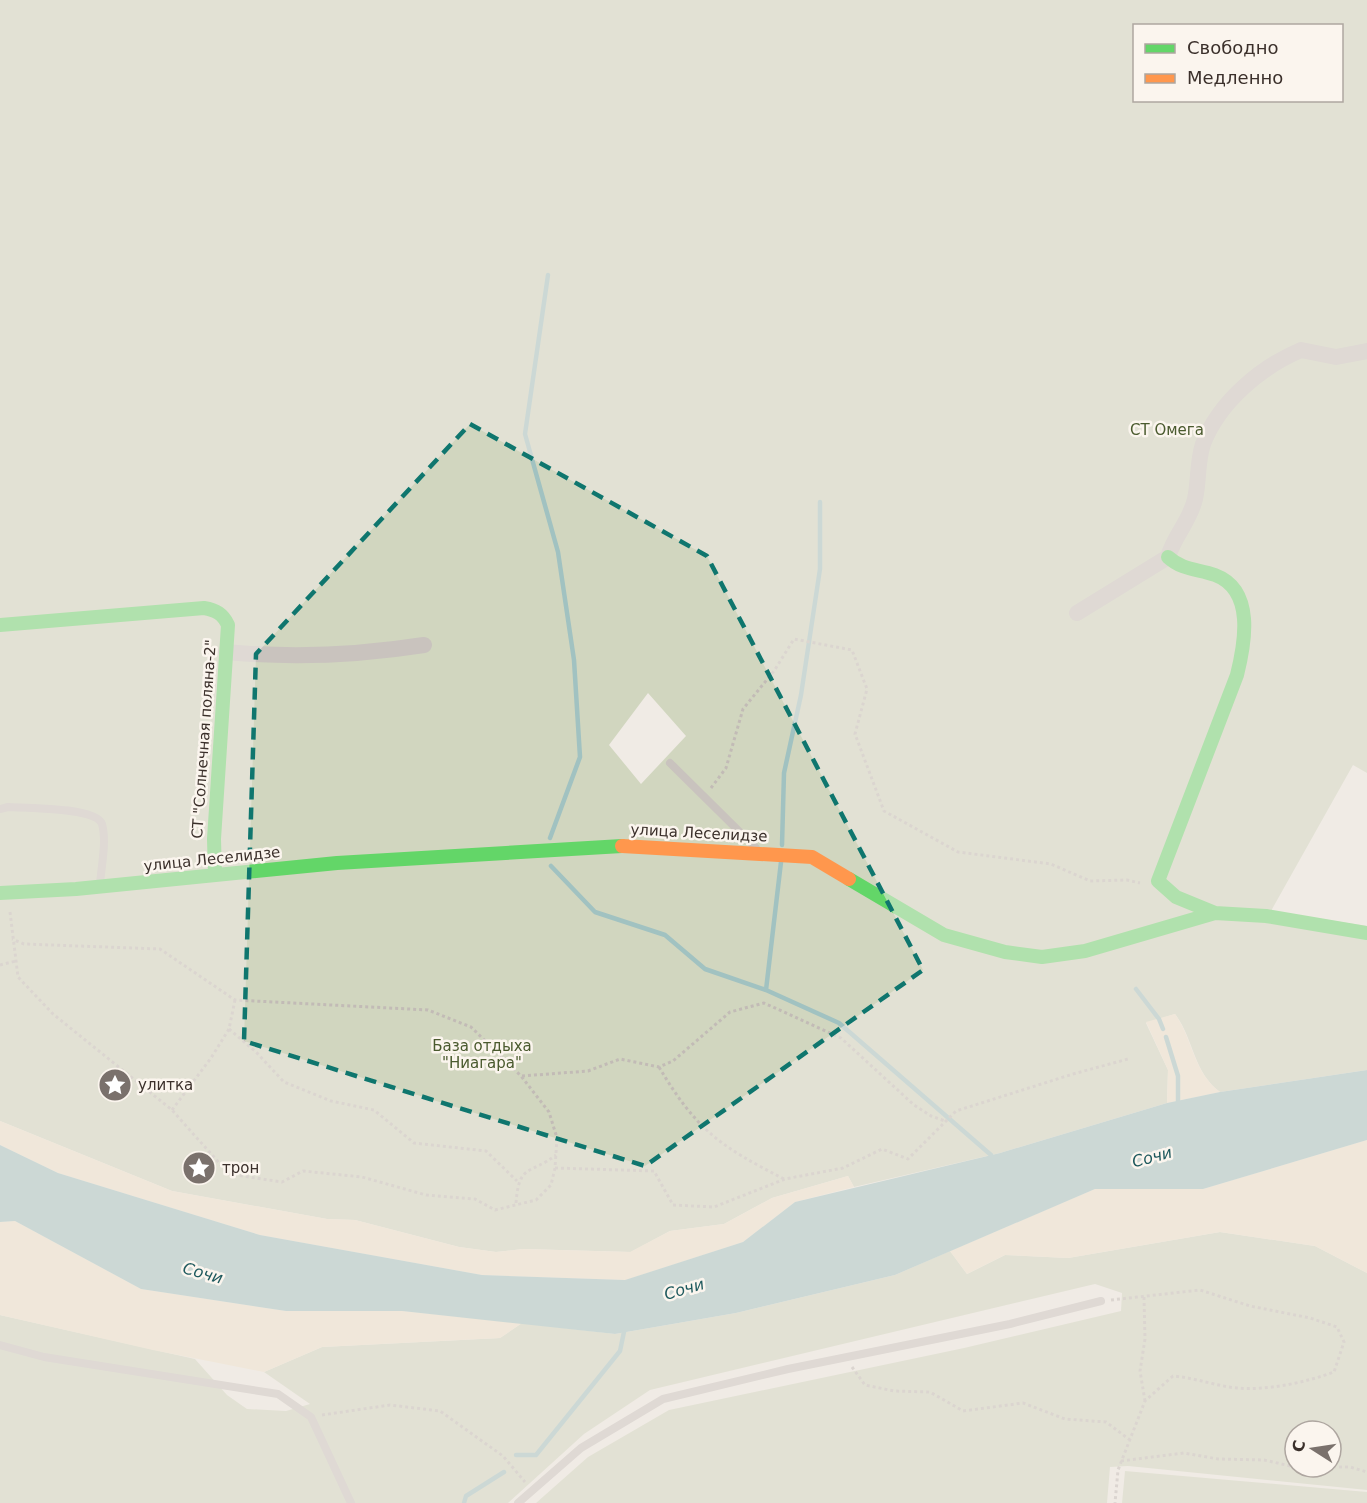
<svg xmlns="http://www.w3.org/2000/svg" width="1367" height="1503" font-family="'DejaVu Sans',sans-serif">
<rect width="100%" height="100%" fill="#f0ebe5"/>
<path fill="#d1d6bf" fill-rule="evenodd" d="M0 0H1367V773L1353 765 1271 911 1367 926V1070L1220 1092C1193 1072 1194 1039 1175 1014L1146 1023 1168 1070 1167 1103 1000 1153 854 1187 848 1176 772 1198 724 1224 670 1231 631 1252 523 1249 496 1252 459 1247 355 1220 327 1219 172 1191 0 1121ZM1134 26H1342V100H1134ZM648 693 686 736 641 784 609 745Z
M1220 1232 1315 1246 1367 1273V1490L1128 1466 1110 1467 1107 1503H536L588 1457 669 1410 964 1348 1121 1311 1122 1293 1095 1284 650 1390 584 1434 508 1503H0V1315L195 1359 227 1395 247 1409 286 1411 310 1404 264 1372 322 1347 500 1338 522 1323 615 1334 736 1313 895 1275 950 1251 967 1274 1005 1255 1068 1258ZM1295 1431H1331V1467H1295Z
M1125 1471 1367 1492V1503H1122Z"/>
<path fill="#efe3cc" d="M1175 1014C1193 1039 1193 1072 1220 1092L1167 1103 1168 1070 1146 1022Z
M0 1121 172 1191 327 1219 355 1220 459 1247 496 1252 523 1249 630 1252 670 1231 724 1224 772 1198 848 1176 854 1187 795 1202 743 1242 626 1280 482 1275 260 1235 58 1173 0 1145Z
M1367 1140V1273L1315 1246 1220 1232 1068 1258 1005 1255 967 1274 950 1251 1095 1189H1203Z
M15 1221 141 1289 286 1311H402L522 1323 500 1338 322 1347 264 1372 153 1350 0 1315V1222Z"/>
<path fill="#a1c2c1" d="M1367 1070V1140L1203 1189H1095L895 1275 736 1313 615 1334 402 1311H286L141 1289 15 1221 0 1222V1145L58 1173 260 1235 482 1275 625 1280 743 1242 795 1202 1000 1153 1167 1103 1220 1092Z"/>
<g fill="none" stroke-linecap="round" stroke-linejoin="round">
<path stroke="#a1c2c1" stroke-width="4.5" d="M548 275 525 434 558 552 574 660 580 757 550 838
M782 845 784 773 801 695 820 569V502
M551 866 595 912 665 935 705 969 766 990 839 1023 991 1155
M1136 989 1159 1019 1163 1029
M766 990 781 862
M1166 1037 1178 1076V1105
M516 1455H536L620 1351 625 1327
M464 1503 466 1496 504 1472"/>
<path stroke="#c2bbb6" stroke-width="3" stroke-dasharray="3 3" stroke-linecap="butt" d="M711 788 726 768 743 709 774 671 794 639 852 650 867 689 855 734 884 811 958 852 1051 864 1090 881 1127 880 1140 883
M10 912 18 977 53 1014 172 1110 229 1174 282 1182 303 1171 362 1177 426 1195 475 1199 495 1210 536 1200 551 1185 555 1168 557 1138 549 1112 521 1076 471 1027 428 1010 235 1000 160 949 24 944 12 939
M0 965 16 961
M229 1029 256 1052 284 1082 331 1101 374 1110 414 1143 486 1151 517 1181
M659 1067C697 1131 720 1146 784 1179
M522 1076 588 1071 620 1059 659 1067 673 1061 730 1012 764 1003 841 1038 914 1105 931 1116 945 1121
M172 1110 211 1058 229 1029 235 1000
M555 1168 654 1171 673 1205 714 1207 785 1179 843 1168 882 1149 908 1159 956 1111 1073 1074 1128 1059
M516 1203C519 1163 530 1175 556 1155
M1144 1297 1145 1339 1140 1371 1145 1401
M1111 1300 1200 1290 1250 1306 1310 1318 1337 1327 1344 1342 1334 1372C1307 1382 1266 1391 1237 1388 1216 1386 1196 1378 1173 1376L1145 1401 1118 1470 1115 1503
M852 1367 865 1385 894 1391 930 1392 963 1411 1023 1403 1065 1419 1106 1422 1130 1440
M322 1415 390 1405 440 1411 503 1456 525 1482
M1121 1461 1184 1453 1218 1459 1264 1460 1295 1467
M1297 1467H1350L1367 1472"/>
<path stroke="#c9c3be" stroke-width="8" d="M670 763 756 848
M0 809 8 807C25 808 96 807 102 824 107 842 101 867 100 885
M0 1345 44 1357 278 1394 311 1417 351 1503
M518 1503 581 1448 663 1399 788 1369 1010 1324 1101 1301"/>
<path stroke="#c9c3be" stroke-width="16" d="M1077 613 1168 557C1174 536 1190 521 1195 499 1199 481 1197 462 1203 444 1219 402 1261 367 1301 350L1336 357 1367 351
M226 652C291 658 360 655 424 645"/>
<path stroke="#63d668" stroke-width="14" d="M1168 557C1182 570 1198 569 1215 575 1255 590 1245 643 1237 675L1158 881 1176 897 1215 913
M0 625 204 608C216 610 223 614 228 625L214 839 215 875
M849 879 944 935 1005 952 1042 957 1085 951 1215 913 1266 916 1367 933
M0 893 76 889 337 863 622 846"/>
<path stroke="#ff974d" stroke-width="14" d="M622 846 812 857 849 879"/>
</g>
<path d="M0 0H1367V1503H0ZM470 424 707 556 923 970 645 1166 244 1041 256 654Z" fill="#f0ebe5" fill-opacity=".55" fill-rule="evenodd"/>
<path fill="none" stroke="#0f766e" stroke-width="4.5" stroke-dasharray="12 8" stroke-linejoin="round" d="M470 424 707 556 923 970 645 1166 244 1041 256 654Z"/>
<defs>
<symbol id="sight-disc" viewBox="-11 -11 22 22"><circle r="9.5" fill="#7a716c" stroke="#fbf5ee"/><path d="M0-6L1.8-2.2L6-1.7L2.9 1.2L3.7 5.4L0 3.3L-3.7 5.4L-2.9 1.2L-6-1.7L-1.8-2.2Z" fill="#fff"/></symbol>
</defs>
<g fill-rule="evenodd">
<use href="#sight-disc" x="96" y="1066" width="38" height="38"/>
<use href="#sight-disc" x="180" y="1149" width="38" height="38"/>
</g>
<g text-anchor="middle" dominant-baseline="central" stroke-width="5" stroke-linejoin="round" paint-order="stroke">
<g font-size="15" fill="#4a5a2e" stroke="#fbf5ee">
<text x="1167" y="430">СТ Омега</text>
<text x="482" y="1046">База отдыха<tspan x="482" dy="17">"Ниагара"</tspan></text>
</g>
<g font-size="15" fill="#3b302b" stroke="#fbf5ee">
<text transform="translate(204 739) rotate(-86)">СТ "Солнечная поляна-2"</text>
<text transform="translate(699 833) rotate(3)">улица Леселидзе</text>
<text transform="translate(212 859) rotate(-6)">улица Леселидзе</text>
</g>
<g font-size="15" fill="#3b302b" stroke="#fbf5ee" text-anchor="start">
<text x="138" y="1085">улитка</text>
<text x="222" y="1168">трон</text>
</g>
<g font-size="16" font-style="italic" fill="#1f5a5e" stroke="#fbf5ee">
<text transform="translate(1152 1157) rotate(-15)">Сочи</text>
<text transform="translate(203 1273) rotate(16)">Сочи</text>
<text transform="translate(684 1289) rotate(-16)">Сочи</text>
</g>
</g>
<rect x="1133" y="24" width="210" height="78" fill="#fbf5ee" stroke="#aea6a0" stroke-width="1.5"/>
<rect x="1145" y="44" width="30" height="9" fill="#63d668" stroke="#aea6a0" stroke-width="1.5"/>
<text x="1187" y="54" font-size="18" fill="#3b302b">Свободно</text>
<rect x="1145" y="74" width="30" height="9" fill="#ff974d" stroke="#aea6a0" stroke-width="1.5"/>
<text x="1187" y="84" font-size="18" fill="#3b302b">Медленно</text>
<g transform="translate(1313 1449) rotate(282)"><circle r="28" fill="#fbf5ee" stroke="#aea6a0" stroke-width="1.5"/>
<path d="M0-4.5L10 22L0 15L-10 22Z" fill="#7a716c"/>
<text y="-9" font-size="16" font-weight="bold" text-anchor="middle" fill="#3b302b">С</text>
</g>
</svg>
